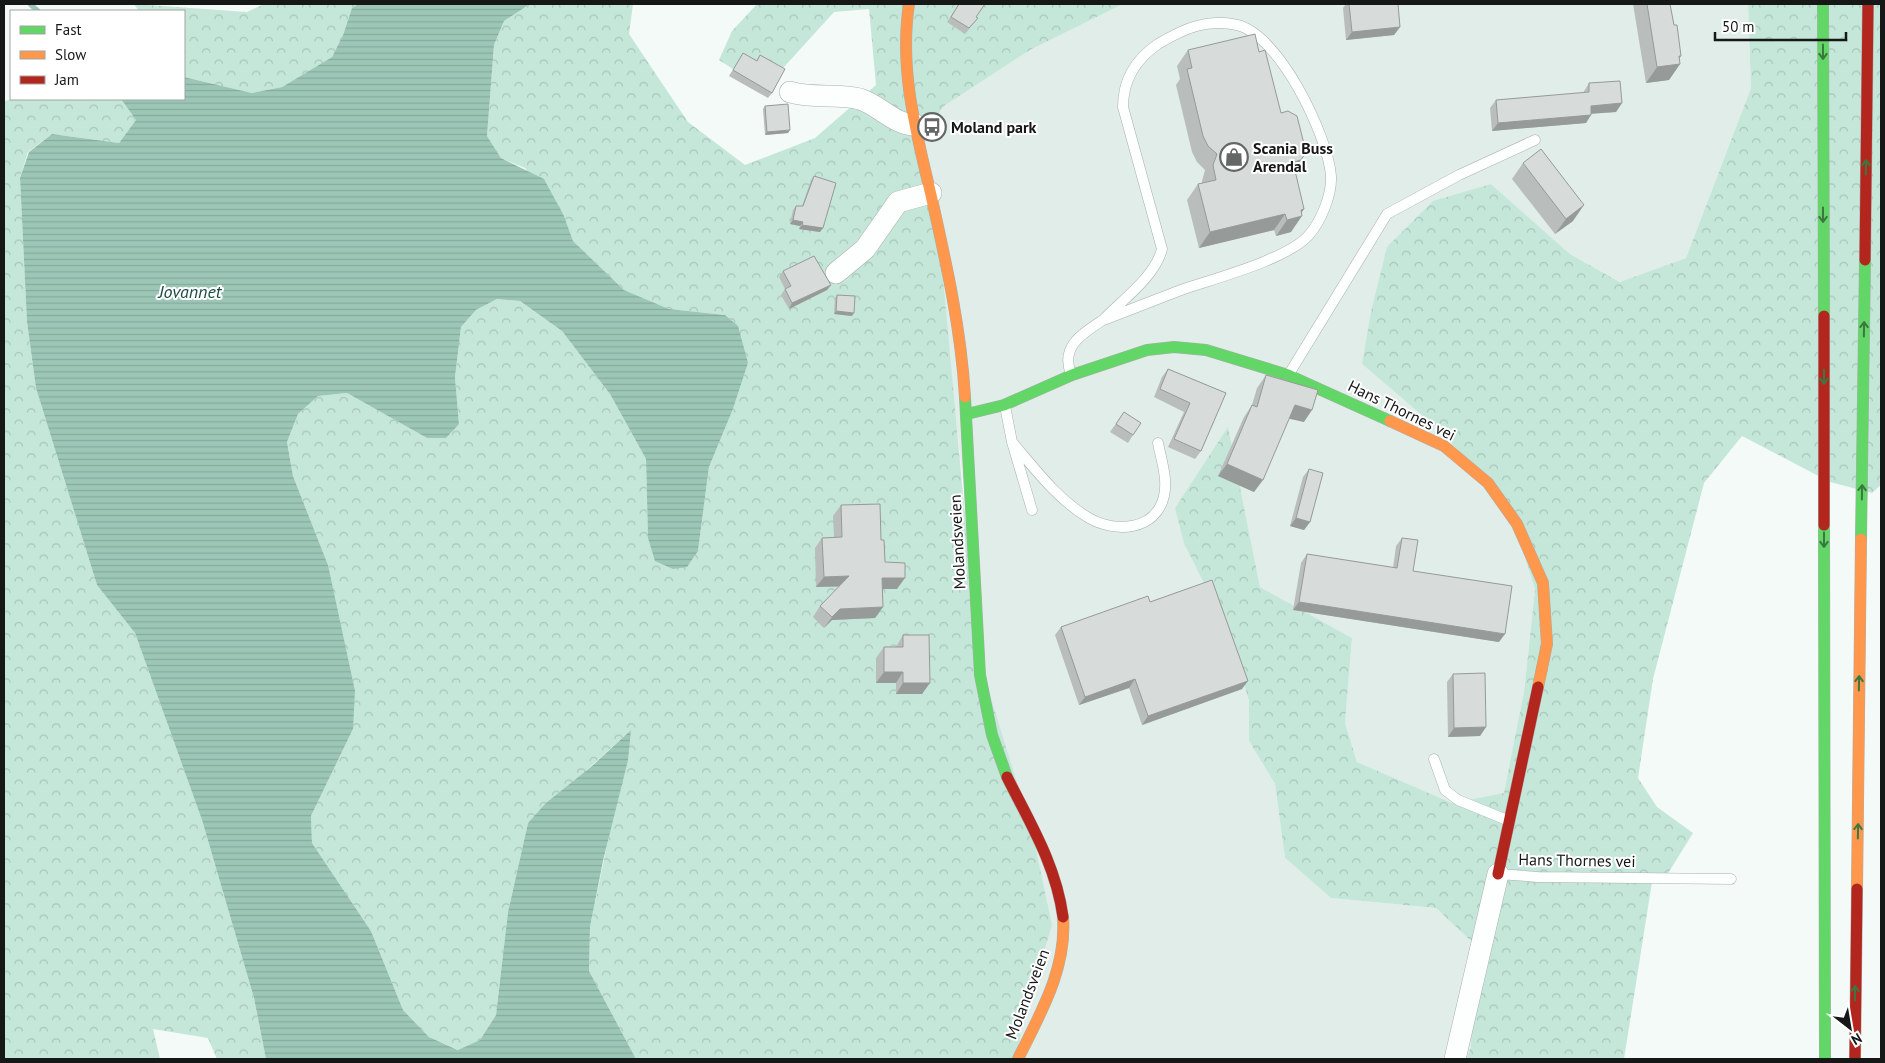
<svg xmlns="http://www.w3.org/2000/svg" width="1885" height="1063" font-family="'PT Sans',sans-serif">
<defs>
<pattern id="forest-crowns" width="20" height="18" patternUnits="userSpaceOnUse" patternTransform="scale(1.25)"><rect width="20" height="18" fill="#c4e7d9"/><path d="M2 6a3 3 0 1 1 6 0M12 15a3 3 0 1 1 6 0" fill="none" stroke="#a8c5ba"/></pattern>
<pattern id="water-rules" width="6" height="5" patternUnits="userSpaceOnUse" patternTransform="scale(1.25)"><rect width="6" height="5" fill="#9cc7b7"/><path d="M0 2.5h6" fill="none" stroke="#86aa9d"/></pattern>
</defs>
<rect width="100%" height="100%" fill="#f4faf7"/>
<path fill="#e1ede8" d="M1123 4H1748L1751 88 1686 258 1621 282 1570 254 1491 184 1362 364 1438 429 1508 504 1535 589 1524 692 1505 793 1452 803 1357 762 1345 723 1352 638 1260 587 1228 428 1175 508 1229 633 1249 701V741L1275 784 1285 858 1331 898 1436 908 1472 942 1471 1047 1466 1059H1017L992 740 924 133 944 106 1030 50Z"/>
<path fill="url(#forest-crowns)" d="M134 4 247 12 264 4H358L352 8 343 35 332 57 282 87 252 93 184 77V11H139Z
M530 4H633L629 34 688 122 745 165 815 138 876 85 869 9 834 12 764 89 719 60 732 31 757 4H1123L1030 50 944 106 924 134 939 235 978 656 1032 832 1052 925 1022 1023 1017 1059H636L589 971 590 927 631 730 528 823 508 912 496 1015 480 1040 459 1050 429 1037 403 1010 371 931 312 843 311 816 353 729 328 565 293 476 287 442 298 414 318 396 347 393 427 438 459 424 455 377 461 327 476 310 497 299 520 301 562 331 610 394 646 459 648 538 698 551 709 467 733 409 748 363 725 315 669 309 624 290 573 241 564 216 525 168 501 158 487 136 494 45 504 21Z
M1748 4H1881V485L1872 493 1830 482 1742 436 1704 483 1653 679 1638 778 1657 807 1693 833 1662 883 1652 882 1624 1059H1466L1471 1047 1472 942 1436 908 1331 898 1285 858 1275 784 1249 741V701L1229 633 1184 543 1175 508 1228 427 1260 587 1352 638 1345 723 1357 762 1452 803 1504 793 1524 692 1535 589 1508 504 1438 429 1362 364 1371 312 1387 247 1433 201 1491 184 1570 254 1620 282 1686 258 1751 88Z
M14 99H121L136 120 119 143 52 134 28 152 20 178 27 322 36 388 97 585 135 633 202 820 254 998 266 1059H217L208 1038 153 1029 160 1059H4V101Z"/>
<path fill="url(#water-rules)" d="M358 4H530L504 21 494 45 487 136 501 158 544 179 564 216 573 241 624 290 669 309 725 315 738 326 748 363 733 409 709 467 698 551 687 567 673 569 655 561 648 538 646 459 610 394 562 331 520 301 497 299 476 310 461 327 455 377 459 424 446 438H427L347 393 318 396 298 414 287 442 293 476 328 565 355 691 353 729 311 816 312 843 371 931 403 1010 429 1037 458 1050 480 1040 496 1015 508 912 528 823 546 803 592 766 631 730 628 760 603 861 590 927 589 971 636 1059H266L254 998 202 820 135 633 97 585 36 388 27 322 20 178 29 152 52 134 119 143 136 120 121 99H184V77L252 93 282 87 332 57 343 35 352 8Z"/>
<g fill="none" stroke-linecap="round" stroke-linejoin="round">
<path stroke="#9cc7b7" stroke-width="5" d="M30 4 38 11"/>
<defs>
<path id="lane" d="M1071 374C1060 346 1083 333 1103 320 1130 310 1157 299 1184 289 1216 278 1288 259 1309 235 1321 221 1332 195 1331 176 1328 136 1279 34 1237 25 1207 18 1183 29 1158 44 1136 59 1123 80 1123 107L1162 249C1155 277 1122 300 1103 320
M1289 374 1387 214 1459 175 1535 140
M1005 406 1012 442 1032 510
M1012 442C1035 469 1058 500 1089 518 1115 533 1156 531 1164 496 1168 479 1161 459 1158 443
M1434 759 1445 790 1458 800 1507 820
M1499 874 1538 877 1731 879"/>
<path id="street" d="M790 92C813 99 838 93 860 99 879 105 896 126 916 125
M836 273 865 249 898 202 931 193
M1455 1059 1498 874"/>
<path id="fast" d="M1823 4 1824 316
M965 397 980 675 992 735 1007 777
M967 414 1004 405 1072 375 1147 350 1174 347 1206 350 1288 375 1390 421
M1824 525 1825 1059
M1861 539 1865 260"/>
<path id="slow" d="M909 4C899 70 916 131 931 195 946 262 961 328 965 397
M1390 421 1444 446 1488 483 1517 524 1543 583 1547 644 1538 687
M1857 889 1861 539
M1018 1059C1040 1014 1067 969 1063 917"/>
<path id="jam" d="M1865 260 1868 4
M1824 316V525
M1007 777C1030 823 1056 865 1063 917
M1498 874 1538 687
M1855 1059 1857 889"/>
</defs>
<use href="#lane" stroke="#abafad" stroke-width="11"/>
<use href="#street" stroke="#abafad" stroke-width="22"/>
<use href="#fast" stroke="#abafad" stroke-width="12"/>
<use href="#slow" stroke="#abafad" stroke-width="12"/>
<use href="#jam" stroke="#abafad" stroke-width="12"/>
<use href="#lane" stroke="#fdfefe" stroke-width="10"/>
<use href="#street" stroke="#fdfefe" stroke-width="21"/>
<use href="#fast" stroke="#63d668" stroke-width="11"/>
<use href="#slow" stroke="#ff974d" stroke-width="11"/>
<use href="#jam" stroke="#b3261e" stroke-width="11"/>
</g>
<path fill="#b9bdbb" d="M959 4 978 18 965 34 947 22Z
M1346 4H1398L1400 27 1394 35 1346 40 1343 8Z
M1633 4H1670L1680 64 1669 80 1646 83Z
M1188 50 1259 52 1295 169 1301 213 1291 232 1276 236 1274 230 1199 248 1187 200 1198 184 1202 183V181L1205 170 1197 162 1192 152 1176 85 1180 79 1177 66Z
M743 53 756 61 760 55 772 93 768 98 729 76Z
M1589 83 1622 103 1616 112 1591 114 1586 123 1492 131 1490 108 1496 100 1583 93Z
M765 106 788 133 765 135 763 109Z
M1523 163 1573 221 1555 234 1512 179Z
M814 176 820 232 799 229 800 226 790 224 793 210 796 206H802L811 180Z
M783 271 831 285 827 290 789 309 781 295 785 289 779 277Z
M837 295 852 316 834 314 835 298Z
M1168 369 1226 393 1201 451 1195 459 1168 447 1184 412 1154 397 1162 377Z
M1266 375 1304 422 1289 418 1254 492 1218 476 1244 417 1252 405 1257 388Z
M1124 412 1133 435 1128 443 1110 432Z
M1309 469 1310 522 1304 530 1290 526 1303 477Z
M841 505 881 540 885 562 897 589H882L883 607 875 618 832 620 824 628 813 617 820 606 839 587H816L815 548 822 538 834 537 833 516Z
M1402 538 1413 571 1499 642 1293 610 1301 563 1307 554 1393 568 1396 546Z
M1150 602 1242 689 1142 725 1129 688 1079 705 1055 635 1061 627Z
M903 635 922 694H896V683H876V658L884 647H896Z
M1453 674 1486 727 1480 736 1448 737 1447 682Z"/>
<path fill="#969a99" d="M1400 27 1394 35 1346 40 1352 32Z
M1679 56H1681L1675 64H1680L1669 80 1646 83 1657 67Z
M1622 103 1616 112 1585 114 1591 106Z
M1591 115 1586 123 1492 131 1498 123Z
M790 130 788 133 765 135 767 132Z
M1301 160 1290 176 1293 162Z
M1584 205 1573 221 1555 234 1566 219Z
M1304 209 1299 217 1302 216 1291 232 1276 236 1287 220 1301 210Z
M1285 214 1274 230 1199 248 1210 232Z
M793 220 803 222 800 226 790 224Z
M802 225 823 228 820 232 799 229Z
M831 285 827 290 789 309 792 303Z
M836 311 854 313 852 316 834 314Z
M1295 405 1312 410 1304 422 1286 418Z
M1227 464 1263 480 1254 492 1218 476Z
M1296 518 1310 522 1304 530 1290 526Z
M849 576 842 586 816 587 824 577Z
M882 578H905L897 589H874Z
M1299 602 1505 634 1499 642 1293 610Z
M883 607 875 618 832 620 824 628 832 617 840 609Z
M884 672H903L896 683H876Z
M1135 679 1129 688 1079 705 1085 697Z
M1248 681 1242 689 1142 725 1148 716Z
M903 683H930L922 694H896Z
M1486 727 1480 736 1448 737 1454 728Z"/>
<path fill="#d7dcda" stroke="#969a99" d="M959 4H985L976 17 978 18 969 28 951 17Z
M1349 4H1398L1400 27 1352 32Z
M1647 4H1670L1674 25H1677L1681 56H1679L1680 64 1657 67Z
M1255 34 1259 52 1265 50 1281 113 1288 111 1297 116 1306 152 1301 160 1293 162 1304 209 1301 210 1302 216 1287 220 1285 214 1210 232 1198 184 1216 180 1213 165 1217 154 1208 146 1203 136 1187 69 1192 68 1188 50Z
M743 53 757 61 760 55 785 69 772 93 733 70Z
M1620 81 1622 103 1591 106V115L1498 123 1496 100 1589 92V83Z
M788 104 790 130 767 132 765 106Z
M1541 149 1584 205 1566 219 1523 163Z
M814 176 836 183 823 228 802 225 803 222 793 220 796 206H803Z
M814 256 831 285 792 303 785 289 791 286 783 271Z
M837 295 855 296 854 313 836 311Z
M1168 369 1226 393 1201 451 1174 439 1190 403 1160 389Z
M1266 375 1318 390 1312 410 1295 405 1263 480 1227 464 1252 405 1257 407Z
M1124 412 1141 423 1133 435 1116 424Z
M1309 469 1323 473 1310 522 1296 518Z
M880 504 881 540H884L885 562 905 563V578H882L883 607 840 609 832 617 820 606 849 576 824 577 822 538 842 537 841 505Z
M1402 538 1418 540 1413 571 1512 586 1505 634 1299 602 1307 554 1397 568Z
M1212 580 1248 681 1148 716 1135 679 1085 697 1061 627 1148 596 1150 602Z
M903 635H929L930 683H903V672H884V647H903Z
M1485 673 1486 727 1454 728 1453 674Z"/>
<defs><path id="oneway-shaft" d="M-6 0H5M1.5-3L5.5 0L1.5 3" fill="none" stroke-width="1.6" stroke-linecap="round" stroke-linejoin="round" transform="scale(1.25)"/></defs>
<g stroke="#3c7740">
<use href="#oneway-shaft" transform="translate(1823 52) rotate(90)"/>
<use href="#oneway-shaft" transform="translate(1866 167) rotate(-89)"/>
<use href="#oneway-shaft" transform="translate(1823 215) rotate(90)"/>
<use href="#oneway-shaft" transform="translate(1864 329) rotate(-89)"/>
<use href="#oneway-shaft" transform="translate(1824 377) rotate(90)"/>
<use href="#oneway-shaft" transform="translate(1862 492) rotate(-89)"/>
<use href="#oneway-shaft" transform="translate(1824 540) rotate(90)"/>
<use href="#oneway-shaft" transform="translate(1859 683) rotate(-89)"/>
<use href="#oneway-shaft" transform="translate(1858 831) rotate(-89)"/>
<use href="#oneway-shaft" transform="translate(1855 993) rotate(-89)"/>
</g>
<defs>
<symbol id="bus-ring" viewBox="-11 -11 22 22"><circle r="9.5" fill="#fff" stroke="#636765" stroke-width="1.5"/><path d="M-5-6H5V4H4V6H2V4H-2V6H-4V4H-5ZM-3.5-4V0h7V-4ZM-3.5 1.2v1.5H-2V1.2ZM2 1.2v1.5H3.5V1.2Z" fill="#636765"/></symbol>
<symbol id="shop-ring" viewBox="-11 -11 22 22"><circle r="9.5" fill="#fff" stroke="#636765" stroke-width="1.5"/><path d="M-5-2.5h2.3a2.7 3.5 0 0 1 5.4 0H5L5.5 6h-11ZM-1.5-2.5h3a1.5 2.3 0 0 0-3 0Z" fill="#636765"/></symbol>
</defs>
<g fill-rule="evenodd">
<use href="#bus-ring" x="916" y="111" width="32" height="32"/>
<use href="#shop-ring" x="1218" y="141" width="32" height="32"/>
</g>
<g text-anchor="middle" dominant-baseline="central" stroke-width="4" stroke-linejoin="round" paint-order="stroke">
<g font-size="16" font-weight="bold" fill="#151817" stroke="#fff" text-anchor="start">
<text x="951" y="127">Moland park</text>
<text x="1253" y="148">Scania Buss<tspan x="1253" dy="18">Arendal</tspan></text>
</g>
<g font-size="16" fill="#151817" stroke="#fff">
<text transform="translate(1402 410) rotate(26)">Hans Thornes vei</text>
<text transform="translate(957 542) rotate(-93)">Molandsveien</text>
<text transform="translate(1577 860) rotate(1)">Hans Thornes vei</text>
<text transform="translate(1027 994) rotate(-69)">Molandsveien</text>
</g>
<g font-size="18" font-style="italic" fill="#1c4c3e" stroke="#fff">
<text x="190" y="291">Jovannet</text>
</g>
</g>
<rect width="1885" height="1063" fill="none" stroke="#151817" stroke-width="10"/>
<rect x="10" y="10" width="175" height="90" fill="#ffffff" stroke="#a1a3a2"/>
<rect x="20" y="26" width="25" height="8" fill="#63d668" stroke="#a1a3a2"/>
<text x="55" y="35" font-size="15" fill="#151817">Fast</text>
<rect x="20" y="51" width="25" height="8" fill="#ff974d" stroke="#a1a3a2"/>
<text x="55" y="60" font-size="15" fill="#151817">Slow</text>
<rect x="20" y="76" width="25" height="8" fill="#b3261e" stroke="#a1a3a2"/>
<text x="55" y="85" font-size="15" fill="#151817">Jam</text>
<g transform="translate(1850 1028) rotate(149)" stroke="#ffffff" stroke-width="4" paint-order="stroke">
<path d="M0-4L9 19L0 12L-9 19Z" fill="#151817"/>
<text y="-8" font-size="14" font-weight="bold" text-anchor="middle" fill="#151817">N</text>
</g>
<path d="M1715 32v8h131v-8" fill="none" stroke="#151817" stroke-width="2.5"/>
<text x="1722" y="32" font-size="15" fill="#151817" stroke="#ffffff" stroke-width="4" paint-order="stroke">50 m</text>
</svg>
